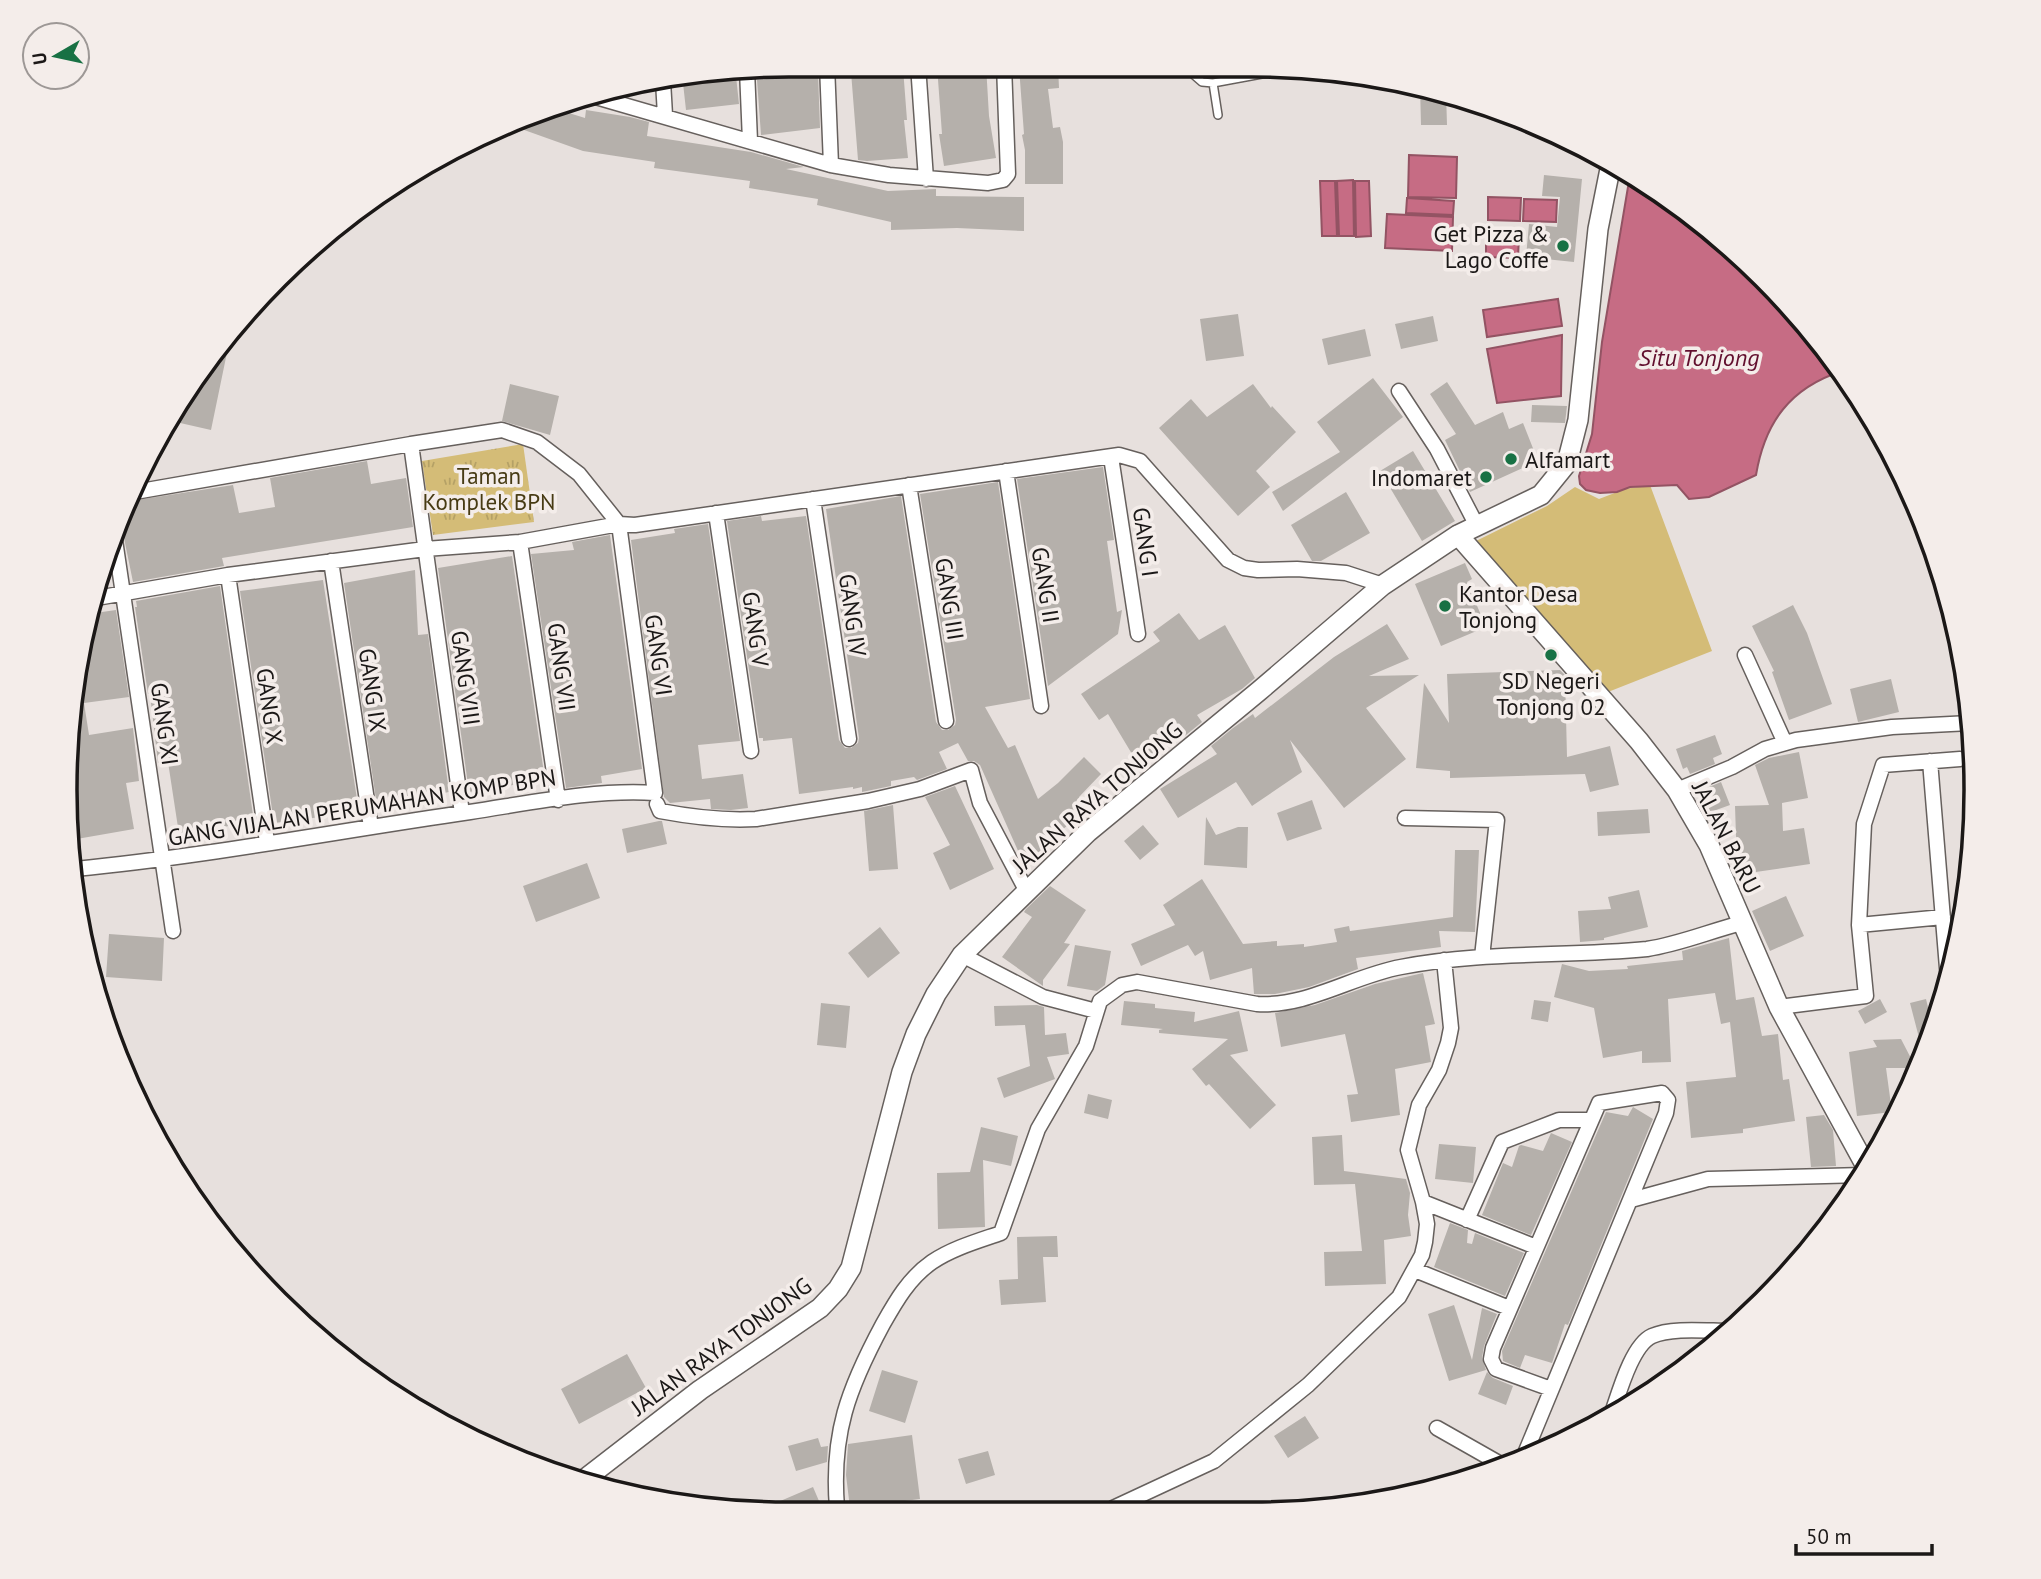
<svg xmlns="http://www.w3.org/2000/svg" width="2041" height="1579" font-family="'PT Sans',sans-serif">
<defs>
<pattern id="park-tufts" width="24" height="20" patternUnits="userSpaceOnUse" patternTransform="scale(1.75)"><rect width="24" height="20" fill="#d4bc77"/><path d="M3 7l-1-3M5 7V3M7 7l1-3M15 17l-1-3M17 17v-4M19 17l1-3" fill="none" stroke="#b5a166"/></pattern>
</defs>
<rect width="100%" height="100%" fill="#e7e0dd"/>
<path fill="#d4bc77" d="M1650 485 1712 651 1608 692 1476 541 1547 506 1575 487 1599 499 1625 489Z"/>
<path fill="url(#park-tufts)" d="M523 444 534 522 433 535 422 461Z"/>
<path fill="#c66c84" stroke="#935363" stroke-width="2" d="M1409 155 1457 157 1456 198 1408 197Z
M1630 175 1692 214 1796 311 1842 371C1790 388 1765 422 1756 475L1709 497 1689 499 1677 485 1630 487 1617 492 1600 493 1586 490 1580 484 1579 476 1592 434 1602 342Z
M1353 180 1354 236H1339L1337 181Z
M1320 181H1335L1337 236H1322Z
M1355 181H1369L1371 236 1356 237Z
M1488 197 1521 198 1520 221 1488 220Z
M1407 198 1454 201 1453 215 1406 213Z
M1524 199 1557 200 1556 222 1523 221Z
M1387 214 1453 217 1452 251 1385 248Z
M1486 235 1519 236 1518 258 1486 257Z
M1558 299 1562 326 1487 337 1483 310Z
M1562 335 1561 396 1497 403 1487 349Z"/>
<path fill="#b5b0ab" d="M986 65 989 116 996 158 944 166 939 134H942L937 66Z
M1058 66 1059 88 1048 89 1053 128 1060 127 1063 142V184H1025V150L1022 135 1024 134 1019 67Z
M903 68 907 120H904L908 158 867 161 858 160 851 72Z
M818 73 820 128 761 135 757 80Z
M736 76 739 104 686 110 683 83Z
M1420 86 1446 92 1447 125H1421Z
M556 109 585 118 586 110 630 117 649 122 647 136 751 152 804 167 786 169 888 191 936 189V196L1024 197V231L957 228 891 230V222L817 205 818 199 749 188 750 181 654 168 655 162 583 151 513 126Z
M1544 175 1582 179 1574 262 1526 257 1529 224 1557 227 1560 197 1542 196Z
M1238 314 1244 356 1206 361 1200 319Z
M1433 316 1438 341 1401 349 1395 324Z
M1365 329 1371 356 1328 365 1322 339Z
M230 338 211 430 167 420Z
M1373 378 1403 417 1283 511 1272 492 1340 452 1317 422Z
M1447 382 1475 425 1503 412 1509 429 1523 423 1538 461 1470 492 1445 440 1456 434 1430 394Z
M510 384 559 396 550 435 502 421Z
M1253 384 1271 408 1272 406 1296 432 1256 471 1270 487 1238 516 1159 428 1191 399 1207 417Z
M1532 405 1567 406 1565 423 1531 422Z
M1413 451 1455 521 1422 541 1380 471Z
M367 461 371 484 406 478 413 527 222 558 224 566 133 582 124 538 119 531 131 501 233 485 239 513 275 507 270 478Z
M1103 467 1114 540 1107 541 1117 612 1122 610 1118 634 1048 686 1017 479Z
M998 482 1030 699 985 707 1008 748 1015 745 1038 799 1058 783 1084 757 1101 774 1079 797 1088 809 1047 842 1050 847 1023 862 980 765 974 761H968L958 743 939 752 947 769 917 780 914 777 891 781V786L862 792V787L853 789V787L799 794 792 738 763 741V738H759L727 521 761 516 762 521 806 516 839 740 845 748H851L858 743 859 738 826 509 901 496 936 722 942 730H948L955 725 956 720 920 494Z
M1346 492 1370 533 1321 561H1312L1291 525Z
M708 524 740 741 698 745 702 779 743 774 748 808 731 810 711 809 710 799 670 803 664 797 631 540 675 533 674 529Z
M610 535 642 769 601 776 602 783 566 788 531 554 574 550 572 542Z
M512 556 545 780 469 792 438 568Z
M1465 563 1472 579 1467 582 1486 627 1441 646 1415 584Z
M415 570 418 635 428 634 449 792 377 806 344 583Z
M323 580 359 812 274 823 240 591Z
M220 586 254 822 179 834 168 762 158 763 150 694H148L135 607H137L136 601Z
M1793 605 1807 633 1832 704 1789 720 1772 672 1774 671 1752 626Z
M116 610 129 697 84 703 89 735 133 728 139 781 126 783 134 829 71 840 65 790 88 614Z
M1179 613 1199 640 1225 625 1255 678 1242 689 1197 715 1202 722 1186 735 1138 764 1108 714 1099 720 1081 694 1160 641 1153 632Z
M1387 624 1409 659 1369 676 1419 675 1366 708 1406 759 1344 808 1290 740 1302 772 1252 806 1236 782 1178 818 1160 789 1217 754 1211 746 1233 728 1253 714 1255 718 1334 657Z
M1560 670 1565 675 1567 757 1610 746 1619 785 1590 792 1585 774 1450 778V771L1416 768 1424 683 1449 723 1447 674Z
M1891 679 1899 712 1858 722 1850 689Z
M1715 735 1722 754 1713 758 1715 764 1690 774 1687 767 1683 769 1676 749Z
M1799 752 1808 798 1782 803 1783 831 1804 828 1810 864 1742 874 1736 836 1735 806 1769 805 1755 765 1769 758Z
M1721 782 1730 805 1705 814 1697 792Z
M955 786 994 869 950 890 933 853 950 845 925 797Z
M1312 800 1322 829 1287 841 1277 813Z
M893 805 898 869 869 871 864 811Z
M1648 809 1650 833 1598 836 1597 812Z
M1206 817 1216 835 1238 827H1248L1247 868 1204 865Z
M659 821H662L667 844 627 853 622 829Z
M1143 825 1159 844 1140 860 1124 841Z
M1455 850H1479L1475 932 1439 931 1441 947 1356 958 1358 969 1309 987 1275 994H1254L1252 968 1210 980 1203 951 1195 956 1188 945 1141 966 1131 944 1175 925 1163 905 1202 879 1243 944 1277 941V946L1304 944V947L1337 942 1334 929 1349 926 1350 931 1453 917Z
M587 863 600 898 536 922 523 886Z
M1050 886 1086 910 1064 943 1070 944 1043 980V986L1002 957 1032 917 1024 912 1026 909Z
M1639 890 1648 927 1604 938V940L1580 942 1578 911 1611 909 1608 897Z
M1786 896 1804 936 1770 951 1752 911Z
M880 927 900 953 868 978 848 953Z
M109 934 164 938 162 981 106 977Z
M1729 938 1736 1000 1754 997 1762 1036 1778 1034 1783 1080 1789 1079 1795 1121 1743 1129V1133L1691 1138 1686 1082 1736 1077 1730 1022 1721 1024 1715 993 1668 999 1671 1062 1642 1063V1051L1603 1058 1594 1008 1554 997 1562 964 1589 971 1628 969 1627 966 1683 960 1682 951Z
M1075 945 1111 951 1105 985 1097 991 1067 986Z
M1423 973 1435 1024 1425 1026 1431 1062 1395 1069 1400 1115 1351 1122 1347 1095 1358 1094 1345 1034 1281 1047 1275 1013 1315 1005 1375 984Z
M1880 999 1887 1012 1865 1024 1858 1011Z
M1926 999 1932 1024 1929 1025V1040L1924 1057 1910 1003Z
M1534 1000 1551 1002 1548 1022 1531 1019Z
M1124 1001 1155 1004V1008L1195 1012 1194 1022 1239 1011 1248 1051 1230 1055 1276 1105 1250 1129 1209 1084 1206 1086 1192 1069 1228 1039 1159 1033V1030L1163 1029 1121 1025Z
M821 1003 850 1006 846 1048 817 1045Z
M1037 1005 1044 1007 1045 1035 1066 1033 1069 1054 1047 1057 1055 1079 1004 1098 997 1078 1030 1066 1025 1025 995 1026 994 1006Z
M1901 1039 1916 1068H1886L1892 1112 1857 1116 1849 1052 1877 1047 1873 1040Z
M1088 1094 1112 1100 1108 1119 1084 1113Z
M1633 1107 1653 1119 1568 1325 1565 1324 1552 1363 1525 1355 1520 1368 1503 1361 1502 1351 1606 1112 1628 1116Z
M1824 1115 1833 1130 1836 1166 1811 1167 1806 1117Z
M981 1127 1018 1136 1011 1166 983 1160 985 1227 938 1229 937 1173 970 1172Z
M1551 1133 1572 1142 1531 1235 1482 1215 1503 1163 1512 1167 1519 1146 1521 1145 1543 1151Z
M1342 1135 1344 1171 1406 1179 1410 1193 1408 1215 1411 1236 1384 1240 1386 1284 1325 1286 1324 1252 1362 1251 1355 1184 1314 1185 1312 1137Z
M1439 1144 1476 1147 1473 1183 1435 1179Z
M1450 1223 1468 1230 1467 1243 1472 1244 1475 1233 1524 1253 1505 1296 1434 1267Z
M1057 1236 1058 1257H1043L1046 1302 1001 1305 999 1280 1018 1279 1017 1237Z
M1454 1305 1472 1360 1482 1308 1497 1314 1484 1346 1482 1358 1486 1370 1449 1381 1428 1314Z
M627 1354 646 1388 579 1424 561 1389Z
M882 1370 918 1381 905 1423 869 1411Z
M1487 1372 1493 1378 1513 1386 1506 1405 1478 1394Z
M1305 1416 1319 1438 1288 1458 1274 1436Z
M912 1435 920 1499 850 1508 846 1475 848 1444Z
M818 1438 821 1447 828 1446 827 1462 796 1471 788 1446Z
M988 1451 995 1475 966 1484 958 1459Z
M813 1487 822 1508H764Z"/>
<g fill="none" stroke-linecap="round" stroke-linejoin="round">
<defs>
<path id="lane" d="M1193 66 1194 75 1202 82 1213 83 1301 67
M1213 83 1218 115"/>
<path id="street" d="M827 65 831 165
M918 65 926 179
M747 70 750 141
M663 81 665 115
M589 95 831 165 889 175 988 183 1003 180 1008 174 1004 65
M1399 391 1437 449 1477 526
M1111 457 1138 634
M1006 471 1041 706
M909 485 946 721
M135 492 411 444 462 813
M813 499 849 739
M716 513 751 751
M115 540 173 931
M520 542 558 800
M331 561 371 827
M228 575 267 842
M91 599 228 575 425 549 520 542 619 524 635 525 1119 455 1140 461 1228 560 1244 568 1258 570 1297 569 1346 573 1383 585
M1745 655 1785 743
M1930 761 1948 980
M1677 790 1732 767 1765 749 1796 740 1892 727 1970 723
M657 804 660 811C692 817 724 821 756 819L868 801 920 789 971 770 980 803 1026 890
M1405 818 1497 820 1482 957
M75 869C208 856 338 831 470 812 530 803 594 789 655 793L619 524 579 474 537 442 502 430 411 444
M1859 925 1943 917
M962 955 1043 997 1096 1011
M1779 1007 1866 996 1859 925 1864 824 1883 765 1960 759
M1631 1200 1708 1179 1863 1175
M1423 1202 1536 1247
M1467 1220 1502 1142 1559 1120H1590
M1415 1270 1509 1308
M1612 1413C1619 1393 1632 1345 1652 1336 1671 1327 1708 1331 1729 1331
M1437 1428 1504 1466
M1524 1456 1666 1113 1668 1100 1662 1093 1599 1103 1493 1348 1491 1359 1496 1369 1551 1389
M837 1508C831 1434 848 1389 883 1324 896 1301 909 1278 932 1262 953 1248 978 1241 1001 1233L1038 1129 1086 1046 1100 1001 1122 985 1137 982 1257 1004C1308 1007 1352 976 1401 967 1482 951 1565 957 1647 949 1680 944 1710 931 1742 923
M1113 1508 1214 1461 1308 1385 1399 1297 1422 1255 1425 1242 1427 1224 1423 1202 1408 1150 1419 1105 1439 1070 1448 1043 1451 1028 1444 960"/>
<path id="secondary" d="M1458 535 1639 741 1677 790 1709 845 1779 1007 1867 1168
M585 1479 700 1390 820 1308 838 1289 851 1268 902 1072 916 1034 936 994 962 955 1088 832 1259 691 1383 585 1458 535 1541 495 1567 463 1578 420 1598 229 1611 164"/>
</defs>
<use href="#lane" stroke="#66605d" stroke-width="10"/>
<use href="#street" stroke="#66605d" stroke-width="17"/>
<use href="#secondary" stroke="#66605d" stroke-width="22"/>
<use href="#lane" stroke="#fff" stroke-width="7"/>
<use href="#street" stroke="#fff" stroke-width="14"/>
<use href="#secondary" stroke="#fff" stroke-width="19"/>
</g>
<g fill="#187144" stroke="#f4edea" stroke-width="2.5">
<circle cx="1563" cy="246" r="7"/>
<circle cx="1511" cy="459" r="7"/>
<circle cx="1486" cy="477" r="7"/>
<circle cx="1445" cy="606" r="7"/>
<circle cx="1551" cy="655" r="7"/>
</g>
<g text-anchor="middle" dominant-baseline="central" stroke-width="7" stroke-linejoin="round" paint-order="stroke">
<g font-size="23" fill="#1b1817" stroke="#f4edea" text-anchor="end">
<text x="1549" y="233">Get Pizza &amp;<tspan x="1549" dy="26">Lago Coffe</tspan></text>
<text x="1525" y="459" text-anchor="start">Alfamart</text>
<text x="1472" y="477">Indomaret</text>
<text x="1459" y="593" text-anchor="start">Kantor Desa<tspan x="1459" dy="26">Tonjong</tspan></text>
<text x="1551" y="680" text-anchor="middle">SD Negeri<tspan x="1551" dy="26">Tonjong 02</tspan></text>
</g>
<g font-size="23" fill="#473b14" stroke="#f4edea">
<text x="489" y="475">Taman<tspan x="489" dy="26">Komplek BPN</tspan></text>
</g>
<g font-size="23" fill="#1b1817" stroke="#f4edea">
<text transform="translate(1146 542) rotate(82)">GANG I</text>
<text transform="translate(1046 585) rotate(81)">GANG II</text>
<text transform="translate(950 599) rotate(81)">GANG III</text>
<text transform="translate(853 615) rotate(82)">GANG IV</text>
<text transform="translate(756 629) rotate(82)">GANG V</text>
<text transform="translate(659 655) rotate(82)">GANG VI</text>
<text transform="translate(562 667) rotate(82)">GANG VII</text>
<text transform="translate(466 678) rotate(82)">GANG VIII</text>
<text transform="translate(373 690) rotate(82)">GANG IX</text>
<text transform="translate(270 706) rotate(82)">GANG X</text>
<text transform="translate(165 724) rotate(82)">GANG XI</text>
<text transform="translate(1097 797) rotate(-41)">JALAN RAYA TONJONG</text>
<text transform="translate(362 807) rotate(-9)">GANG VIJALAN PERUMAHAN KOMP BPN</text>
<text transform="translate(1727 837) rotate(63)">JALAN BARU</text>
<text transform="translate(721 1346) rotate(-36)">JALAN RAYA TONJONG</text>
</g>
<g font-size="24" font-style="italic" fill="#620f2e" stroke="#f4edea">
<text x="1699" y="357">Situ Tonjong</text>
</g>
</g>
<path d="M0 0H2041V1579H0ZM789 77H1252A712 712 0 0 1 1964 789V790A712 712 0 0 1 1252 1502H789A712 712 0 0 1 77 790V789A712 712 0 0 1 789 77Z" fill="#f4edea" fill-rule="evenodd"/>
<path fill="none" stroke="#1b1817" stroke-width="3.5" d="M789 77H1252A712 712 0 0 1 1964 789V790A712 712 0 0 1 1252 1502H789A712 712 0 0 1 77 790V789A712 712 0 0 1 789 77Z"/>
<g transform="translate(56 56) rotate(261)"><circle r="33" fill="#f4edea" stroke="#9d9896" stroke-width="2"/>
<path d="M0-5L12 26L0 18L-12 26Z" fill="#187144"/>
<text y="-10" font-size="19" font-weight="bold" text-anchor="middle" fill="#1b1817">U</text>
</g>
<path d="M1796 1544v10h136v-10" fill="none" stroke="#1b1817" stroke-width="3.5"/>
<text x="1806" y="1544" font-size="21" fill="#1b1817" stroke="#f4edea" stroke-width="5" paint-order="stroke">50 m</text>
</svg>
